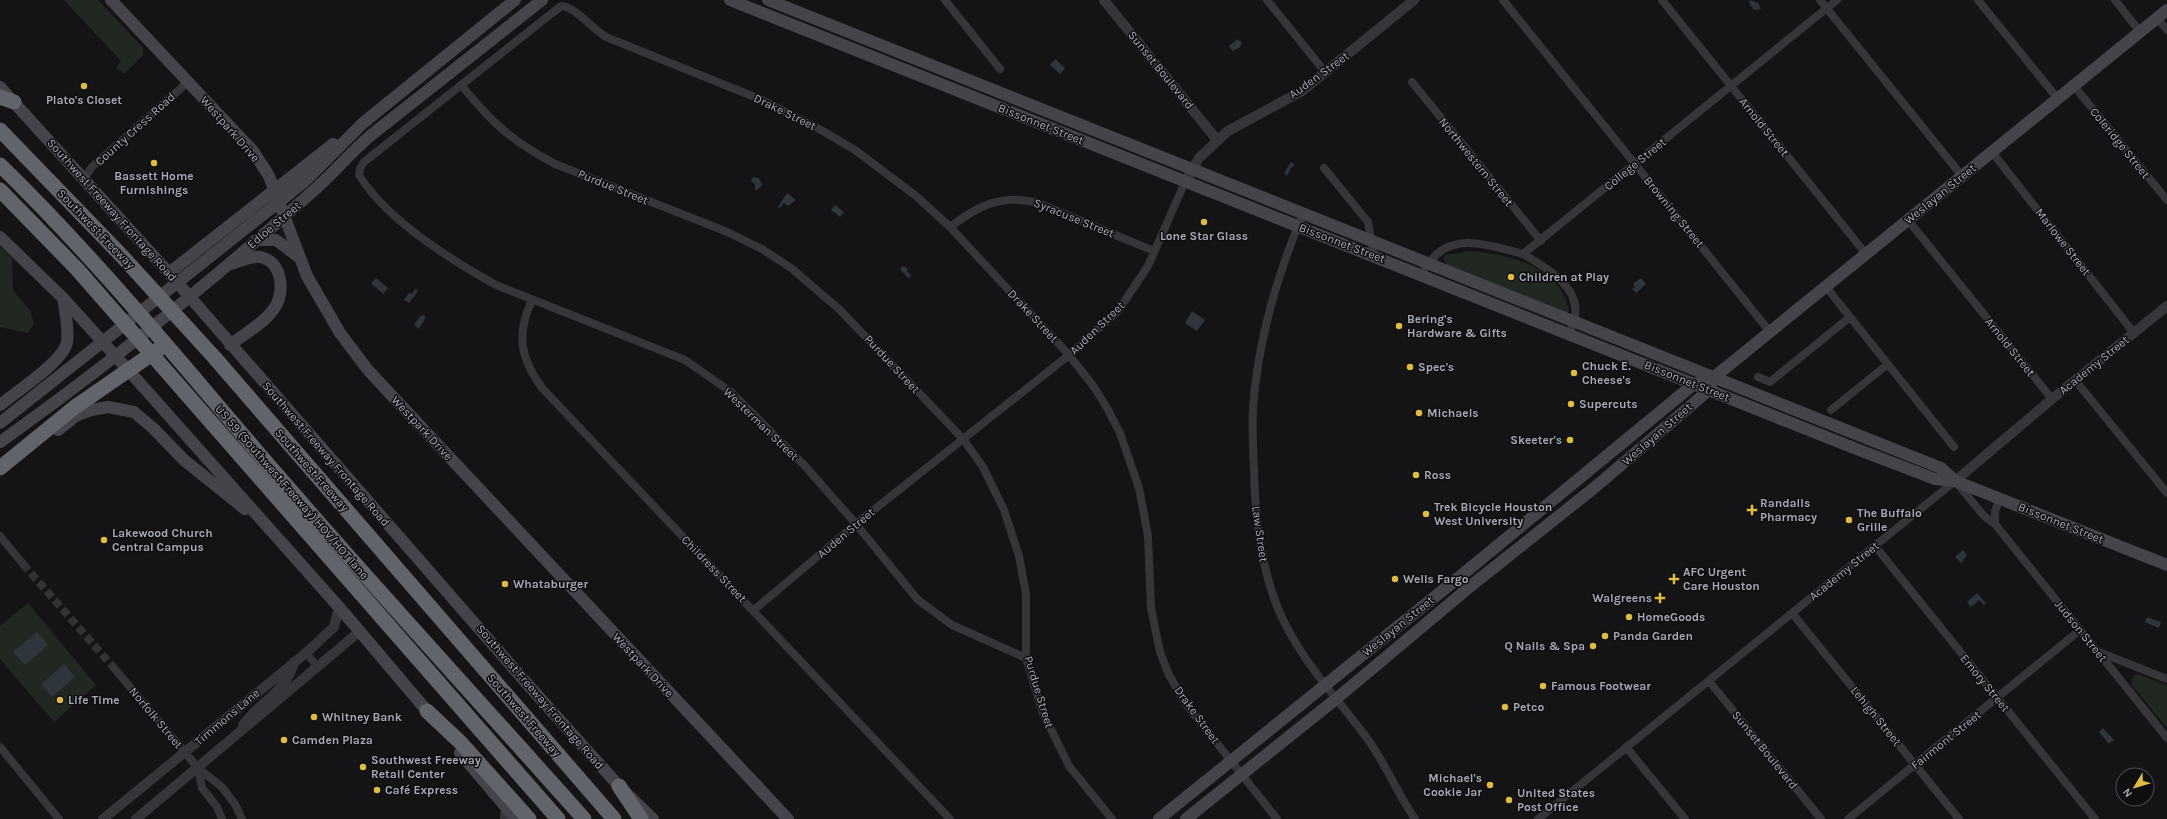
<svg xmlns="http://www.w3.org/2000/svg" width="2167" height="819" font-family="Karla,sans-serif">
<rect width="100%" height="100%" fill="#141416"/>
<path fill="#212822" d="M64 0H98L143 48V55L124 74 116 68 121 61Z
M0 247 12 258 13 291 30 310 34 324 28 333 0 327Z
M1470 251C1508 254 1561 266 1569 311L1567 313 1448 266 1443 258 1446 255Z
M28 603 96 685 54 722 0 659V626Z
M2133 675H2140L2167 685V728L2131 684Z"/>
<path fill="#2f353d" d="M1750 0 1758 3 1761 9 1754 10 1749 3Z
M1238 39 1242 43 1240 47 1233 51 1229 46Z
M1055 59 1065 68 1060 74 1050 65Z
M1291 162 1295 165 1291 168 1287 176 1284 173Z
M753 177 759 178 762 185 757 190H755V184L751 181Z
M787 193 796 200 788 206 784 203 780 208 778 207Z
M835 205 844 212 840 217 831 210Z
M903 266 908 269 907 271 911 275 909 279 900 269Z
M376 278 388 288 383 294 371 283Z
M1641 278 1646 284 1636 293 1632 289 1635 287 1633 284Z
M415 289 418 291 409 303 404 300 409 293 412 294Z
M1192 311 1205 320 1197 331 1185 323Z
M423 315 426 317 419 329 414 325 420 316Z
M1963 550 1967 555 1961 563 1955 557Z
M1977 593 1986 603 1984 605 1979 600 1971 607 1967 602Z
M2147 617 2161 622 2159 628 2145 622Z
M37 632 48 645 25 665 13 652Z
M64 664 75 677 52 697 41 684Z
M2103 728 2114 740 2109 744 2099 732Z"/>
<g fill="none" stroke-linecap="round" stroke-linejoin="round">
<path stroke="#313236" stroke-width="8" stroke-dasharray="8 4" stroke-linecap="butt" d="M23 564 114 668"/>
<path stroke="#36363a" stroke-width="8" d="M945 0 1000 69
M1267 0 1325 72
M1503 0 1770 332
M1662 0 1866 254
M1820 0 1962 176
M1978 0 2058 99
M2115 0 2140 32
M2157 18 2167 30
M1412 82 1541 241
M462 86C493 124 512 141 555 164L725 231 762 249 791 268 839 309 963 439 983 467 1004 510 1019 556 1026 594V658L1043 713 1069 766 1112 819
M2074 86 2167 200
M1992 152 2134 333
M1324 168 1368 222 1374 256
M84 179 92 167 188 82
M1303 214C1277 275 1258 341 1253 408 1252 429 1253 450 1254 470 1255 517 1260 563 1277 606 1297 656 1334 694 1366 737 1385 762 1397 793 1415 819
M1908 220 2052 399
M950 227C978 206 1002 193 1038 203L1154 251
M1523 254C1545 267 1580 286 1575 316 1574 322 1571 328 1569 334
M1421 275C1425 269 1429 262 1434 257 1457 232 1496 247 1523 254L1837 0
M1826 287 1954 447
M532 300C516 334 520 359 543 389L950 819
M1758 377 1770 382 1850 317
M2075 380 2167 493
M1831 410 1888 364
M1995 524V511L2000 498
M0 536 23 564
M1875 546 2095 819
M754 610 856 524 1069 355 1118 311 1148 266 1185 182
M1792 613 1959 819
M2099 652 2167 679
M306 653 318 667
M1026 658 952 625 918 600 856 524 804 465 731 392 685 360 496 285C451 260 386 219 359 175L360 168 364 162 561 6C575 6 592 29 606 37L762 100 821 130 855 150 916 196 950 227 1069 355 1094 387 1107 408 1120 433 1139 488 1148 536 1151 608 1160 652 1169 675 1186 704 1277 819
M114 668 198 768 222 787 235 804 242 819
M1709 681 1821 819
M0 747 59 819
M1626 747 1685 819
M198 768 202 788 217 807 222 819
M504 819 505 805
M1538 819 1955 481 1984 516 1995 524 2167 738
M1848 819 2080 630"/>
<path stroke="#36363a" stroke-width="10" d="M1104 0 1217 140
M1185 182 1199 158 1228 131 1302 91 1414 0
M1955 481 2052 399 2167 306
M243 725C261 701 287 691 294 662
M103 819 306 653 334 627 339 607
M136 819 360 631"/>
<path stroke="#44454a" stroke-width="12" d="M111 0 253 151 269 176 307 276 340 333 368 370 788 819
M730 0 1859 450 1935 479 1955 481 2167 565
M768 0 1941 468 1955 481
M0 87 169 273 530 687 619 786 653 819
M0 237 63 298 138 381 339 607 433 718
M256 240H276L300 258
M169 273 333 144
M230 345C244 334 263 324 273 310 286 294 283 260 259 257 250 256 240 261 232 264
M0 405C16 392 64 361 67 342 69 327 65 312 63 298
M0 423 279 202 306 180 363 123 515 0
M58 430 77 415 91 410 108 407 134 412 154 429 184 460 245 509
M0 442C107 366 213 280 311 193 332 175 349 154 370 136L542 0
M460 753 516 819
M1159 819 1463 574 1694 384 1713 378 2167 10
M1186 819 1336 699 1472 585 1594 488 1709 390 1711 384"/>
<path stroke="#62646b" stroke-width="15" d="M0 97 14 102
M0 130 120 254 214 357 614 819
M0 165C100 262 188 372 279 477 379 593 483 705 584 819
M0 190 77 269 558 819
M0 468 75 407 159 349
M427 711 461 743 529 819
M619 786 641 819"/>
</g>
<g fill="#dfbb43" stroke="#0f0f11" stroke-width="1.5">
<circle cx="84" cy="86" r="4"/>
<circle cx="154" cy="163" r="4"/>
<circle cx="1204" cy="222" r="4"/>
<circle cx="1511" cy="277" r="4"/>
<circle cx="1399" cy="326" r="4"/>
<circle cx="1410" cy="367" r="4"/>
<circle cx="1574" cy="373" r="4"/>
<circle cx="1571" cy="404" r="4"/>
<circle cx="1419" cy="413" r="4"/>
<circle cx="1570" cy="440" r="4"/>
<circle cx="1416" cy="475" r="4"/>
<path d="M1750 504h4v4h4v4h-4v4h-4v-4h-4v-4h4z"/>
<circle cx="1426" cy="514" r="4"/>
<circle cx="1849" cy="520" r="4"/>
<circle cx="104" cy="540" r="4"/>
<circle cx="1395" cy="579" r="4"/>
<path d="M1672 573h4v4h4v4h-4v4h-4v-4h-4v-4h4z"/>
<circle cx="505" cy="584" r="4"/>
<path d="M1658 592h4v4h4v4h-4v4h-4v-4h-4v-4h4z"/>
<circle cx="1629" cy="617" r="4"/>
<circle cx="1605" cy="636" r="4"/>
<circle cx="1593" cy="646" r="4"/>
<circle cx="1543" cy="686" r="4"/>
<circle cx="60" cy="700" r="4"/>
<circle cx="1505" cy="707" r="4"/>
<circle cx="314" cy="717" r="4"/>
<circle cx="284" cy="740" r="4"/>
<circle cx="363" cy="767" r="4"/>
<circle cx="1490" cy="785" r="4"/>
<circle cx="377" cy="790" r="4"/>
<circle cx="1509" cy="800" r="4"/>
</g>
<g text-anchor="middle" dominant-baseline="central" stroke-width="3" stroke-linejoin="round" paint-order="stroke">
<g font-size="12" fill="#a7aab5" stroke="#0f0f11">
<text transform="translate(1161 70) rotate(51)">Sunset Boulevard</text>
<text transform="translate(1319 75) rotate(-36)">Auden Street</text>
<text transform="translate(785 112) rotate(26)">Drake Street</text>
<text transform="translate(1041 124) rotate(22)">Bissonnet Street</text>
<text transform="translate(1764 127) rotate(51)">Arnold Street</text>
<text transform="translate(135 129) rotate(-42)">County Cress Road</text>
<text transform="translate(230 129) rotate(49)">Westpark Drive</text>
<text transform="translate(2120 143) rotate(51)">Coleridge Street</text>
<text transform="translate(1476 162) rotate(51)">Northwestern Street</text>
<text transform="translate(1635 164) rotate(-39)">College Street</text>
<text transform="translate(613 187) rotate(22)">Purdue Street</text>
<text transform="translate(1940 194) rotate(-39)">Weslayan Street</text>
<text transform="translate(112 210) rotate(48)">Southwest Freeway Frontage Road</text>
<text transform="translate(1674 212) rotate(51)">Browning Street</text>
<text transform="translate(1074 218) rotate(22)">Syracuse Street</text>
<text transform="translate(274 225) rotate(-40)">Edloe Street</text>
<text transform="translate(96 229) rotate(46)">Southwest Freeway</text>
<text transform="translate(2063 242) rotate(52)">Marlowe Street</text>
<text transform="translate(1342 243) rotate(21)">Bissonnet Street</text>
<text transform="translate(1033 316) rotate(47)">Drake Street</text>
<text transform="translate(1097 328) rotate(-44)">Auden Street</text>
<text transform="translate(2010 347) rotate(51)">Arnold Street</text>
<text transform="translate(892 364) rotate(47)">Purdue Street</text>
<text transform="translate(2094 365) rotate(-39)">Academy Street</text>
<text transform="translate(1687 381) rotate(22)">Bissonnet Street</text>
<text transform="translate(761 424) rotate(44)">Westerman Street</text>
<text transform="translate(422 428) rotate(47)">Westpark Drive</text>
<text transform="translate(1657 434) rotate(-41)">Weslayan Street</text>
<text transform="translate(326 454) rotate(49)">Southwest Freeway Frontage Road</text>
<text transform="translate(312 470) rotate(49)">Southwest Freeway</text>
<text transform="translate(292 492) rotate(49)">US 59 (Southwest Freeway) HOV/HOT lane</text>
<text transform="translate(2061 523) rotate(22)">Bissonnet Street</text>
<text transform="translate(846 533) rotate(-40)">Auden Street</text>
<text transform="translate(1260 534) rotate(82)">Law Street</text>
<text transform="translate(714 569) rotate(46)">Childress Street</text>
<text transform="translate(1844 571) rotate(-39)">Academy Street</text>
<text transform="translate(1398 626) rotate(-39)">Weslayan Street</text>
<text transform="translate(2081 631) rotate(51)">Judson Street</text>
<text transform="translate(643 665) rotate(47)">Westpark Drive</text>
<text transform="translate(1985 683) rotate(51)">Emory Street</text>
<text transform="translate(1039 692) rotate(73)">Purdue Street</text>
<text transform="translate(540 697) rotate(49)">Southwest Freeway Frontage Road</text>
<text transform="translate(524 715) rotate(49)">Southwest Freeway</text>
<text transform="translate(1197 715) rotate(54)">Drake Street</text>
<text transform="translate(1876 716) rotate(51)">Lehigh Street</text>
<text transform="translate(227 717) rotate(-40)">Timmons Lane</text>
<text transform="translate(156 718) rotate(50)">Norfolk Street</text>
<text transform="translate(1946 740) rotate(-39)">Fairmont Street</text>
<text transform="translate(1765 750) rotate(51)">Sunset Boulevard</text>
</g>
<g font-size="12" font-weight="bold" fill="#a7aab5" stroke="#0f0f11" text-anchor="start">
<text x="84" y="100" text-anchor="middle">Plato's Closet</text>
<text x="154" y="176" text-anchor="middle">Bassett Home<tspan x="154" dy="14">Furnishings</tspan></text>
<text x="1204" y="236" text-anchor="middle">Lone Star Glass</text>
<text x="1519" y="277">Children at Play</text>
<text x="1407" y="319">Bering's<tspan x="1407" dy="14">Hardware &amp; Gifts</tspan></text>
<text x="1582" y="366">Chuck E.<tspan x="1582" dy="14">Cheese's</tspan></text>
<text x="1418" y="367">Spec's</text>
<text x="1579" y="404">Supercuts</text>
<text x="1427" y="413">Michaels</text>
<text x="1562" y="440" text-anchor="end">Skeeter's</text>
<text x="1424" y="475">Ross</text>
<text x="1760" y="503">Randalls<tspan x="1760" dy="14">Pharmacy</tspan></text>
<text x="1434" y="507">Trek Bicycle Houston<tspan x="1434" dy="14">West University</tspan></text>
<text x="1857" y="513">The Buffalo<tspan x="1857" dy="14">Grille</tspan></text>
<text x="112" y="533">Lakewood Church<tspan x="112" dy="14">Central Campus</tspan></text>
<text x="1683" y="572">AFC Urgent<tspan x="1683" dy="14">Care Houston</tspan></text>
<text x="1403" y="579">Wells Fargo</text>
<text x="513" y="584">Whataburger</text>
<text x="1652" y="598" text-anchor="end">Walgreens</text>
<text x="1637" y="617">HomeGoods</text>
<text x="1613" y="636">Panda Garden</text>
<text x="1585" y="646" text-anchor="end">Q Nails &amp; Spa</text>
<text x="1551" y="686">Famous Footwear</text>
<text x="68" y="700">Life Time</text>
<text x="1513" y="707">Petco</text>
<text x="322" y="717">Whitney Bank</text>
<text x="292" y="740">Camden Plaza</text>
<text x="371" y="760">Southwest Freeway<tspan x="371" dy="14">Retail Center</tspan></text>
<text x="1482" y="778" text-anchor="end">Michael's<tspan x="1482" dy="14">Cookie Jar</tspan></text>
<text x="385" y="790">Café Express</text>
<text x="1517" y="793">United States<tspan x="1517" dy="14">Post Office</tspan></text>
</g>
</g>
<g transform="translate(2135 787) rotate(232)"><circle r="19" fill="#0f0f11" stroke="#4c4d53"/>
<path d="M0-3L7 15L0 10L-7 15Z" fill="#dfbb43"/>
<text y="-6" font-size="11" font-weight="bold" text-anchor="middle" fill="#a7aab5">N</text>
</g>
</svg>
